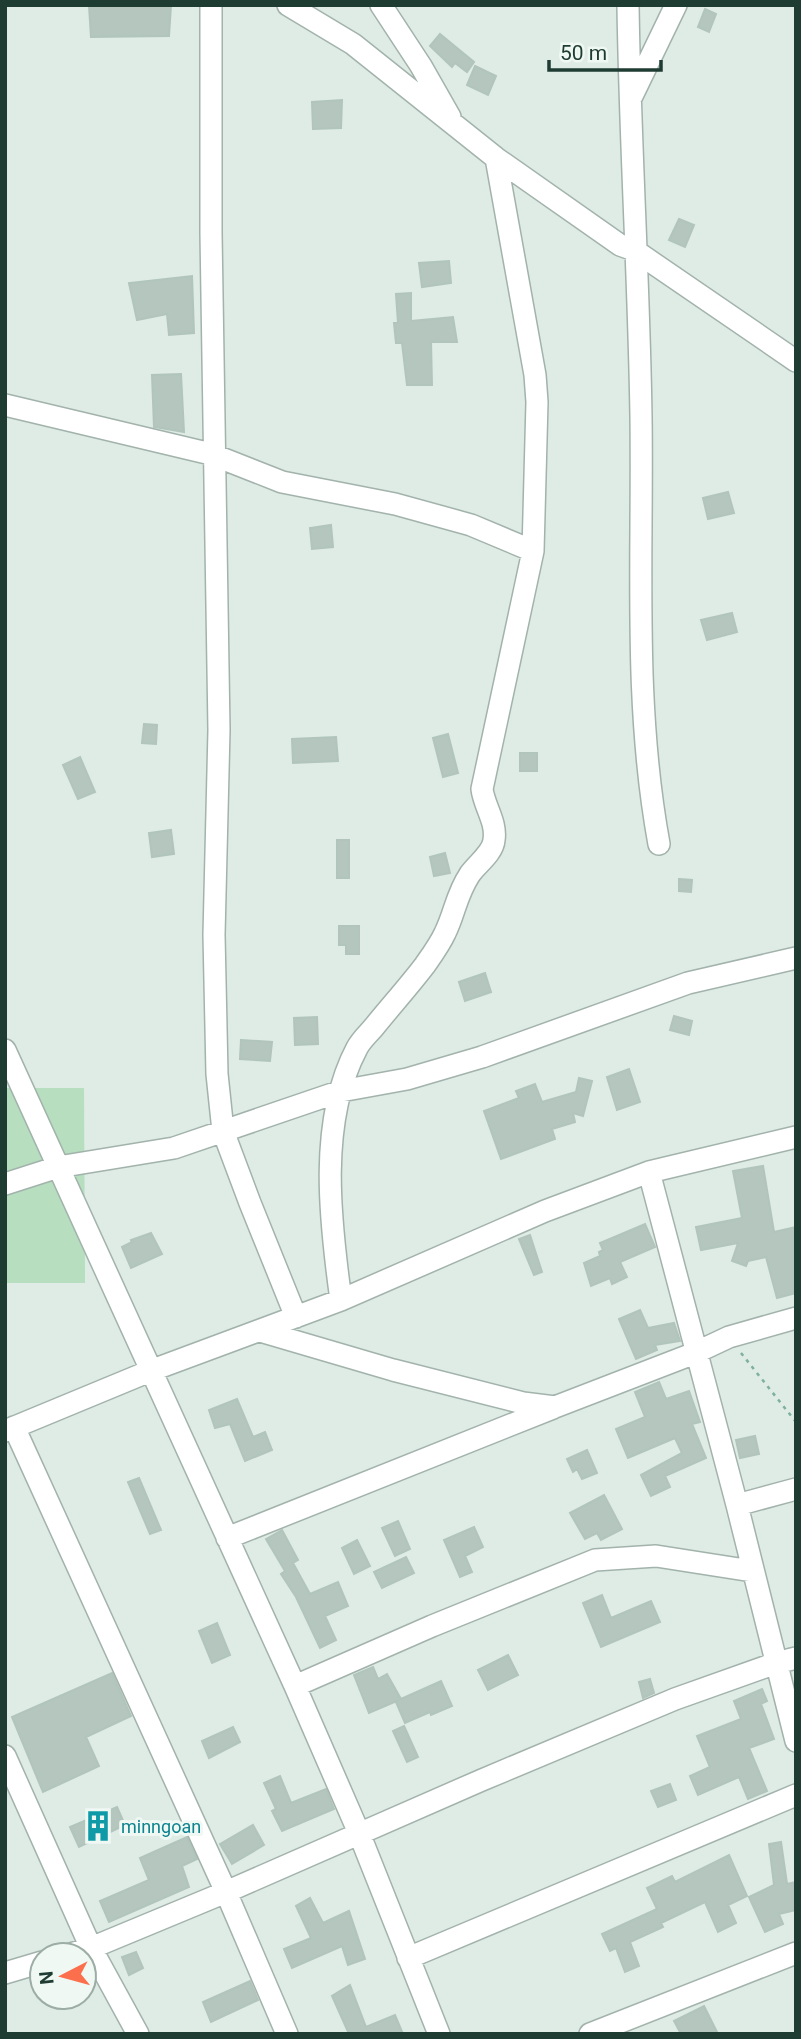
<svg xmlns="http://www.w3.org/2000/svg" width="801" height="2039" font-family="Roboto,sans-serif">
<rect width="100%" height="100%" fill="#dfebe5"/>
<path fill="#b6debf" d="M5 1088H84L85 1283H5Z"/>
<path fill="#b4c6be" stroke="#b1c5bc" stroke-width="2" d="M102 5H171L169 36 91 37 89 6Z
M705 9 716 14 709 32 698 27Z
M440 34 474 62 467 72 455 63 452 67 430 46Z
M475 66 496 76 488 95 467 85Z
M342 100 341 128 313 129 312 102Z
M679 219 694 225 685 247 669 240Z
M449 261 451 283 422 287 419 263Z
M192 276 194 333 169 335 167 314 137 320 129 283Z
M411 293V321L453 317 457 342H431L432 385H407L402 343H396L394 323H398L396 294Z
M181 374 184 432 154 427 152 375Z
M728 492 734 513 708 519 703 498Z
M331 525 333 547 312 549 310 528Z
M732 613 737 632 707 640 701 620Z
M144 724 157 725 156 744 142 743Z
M448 734 458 773 443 777 433 738Z
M336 737 338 761 293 763 292 739Z
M520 753H537V771H520Z
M80 757 95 792 78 799 63 765Z
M171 830 174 854 152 857 149 833Z
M337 840H349V878H337Z
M445 853 450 873 434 876 430 857Z
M679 879 692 880 691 892 679 891Z
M339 926H359V954H346V945H339Z
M485 973 491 992 465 1001 459 982Z
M674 1016 692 1021 689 1035 670 1030Z
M317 1017 318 1044 295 1045 294 1018Z
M241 1040 272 1042 270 1061 240 1059Z
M629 1069 640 1102 617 1110 607 1077Z
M579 1078 592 1081 583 1116 573 1113 575 1122 552 1129 555 1139 501 1159 484 1111 519 1098 516 1091 535 1084 542 1102 576 1092Z
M763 1166 774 1232 796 1227V1293L777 1298 766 1257 748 1261 746 1266 732 1261 738 1243 701 1250 696 1227 742 1218 733 1171Z
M645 1224 655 1247 620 1262 627 1277 612 1284 610 1278 591 1286 584 1263 600 1256 599 1252 603 1250 600 1243Z
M151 1233 162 1254 131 1268 122 1247 132 1242 131 1240Z
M530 1235 542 1272 534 1275 519 1239Z
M640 1310 648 1328 674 1323 680 1341 655 1345 657 1350 636 1359 619 1319Z
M659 1382 666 1399 689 1391 700 1422 692 1424 706 1458 665 1476 670 1487 651 1496 641 1475 682 1453 675 1438 628 1458 616 1429 645 1417 635 1392Z
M237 1399 253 1437 265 1432 272 1450 245 1461 230 1424 215 1428 209 1410Z
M755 1436 759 1454 740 1458 736 1440Z
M587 1450 597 1473 582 1479 577 1469 573 1472 567 1459Z
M139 1478 161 1530 150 1534 128 1482Z
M604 1495 622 1529 601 1540 597 1533 585 1539 570 1513Z
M398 1521 410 1549 395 1556 382 1528Z
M474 1527 483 1547 465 1556 472 1572 460 1577 444 1540Z
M282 1530 298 1560 293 1563 310 1594 338 1582 348 1606 325 1616 336 1640 320 1648 296 1597 281 1574 285 1571 266 1539Z
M357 1540 370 1566 354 1574 342 1548Z
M406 1557 414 1573 382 1588 374 1572Z
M602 1595 611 1618 651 1601 660 1622 601 1647 583 1603Z
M217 1623 230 1655 212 1663 199 1631Z
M508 1655 518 1675 488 1690 478 1670Z
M373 1667 378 1679 387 1674 401 1699 441 1681 452 1706 431 1715 430 1712 405 1723 396 1702 399 1700 369 1713 354 1675Z
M112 1673 131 1716 86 1737 99 1766 43 1792 12 1717Z
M650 1679 654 1693 643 1698 639 1682Z
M762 1689 767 1701 761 1704 774 1739 749 1748 767 1791 748 1799 739 1777 698 1795 690 1776 710 1767 697 1736 741 1719 734 1701Z
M404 1726 418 1757 407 1762 393 1731Z
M233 1727 240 1742 209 1758 202 1741Z
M280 1776 291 1803 326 1789 334 1809 282 1831 272 1811 276 1809 264 1783Z
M670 1784 676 1800 658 1807 651 1791Z
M117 1807 125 1825 79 1847 70 1827Z
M253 1825 264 1845 232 1864 220 1844Z
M187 1837 197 1859 182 1866 189 1887 109 1922 100 1901 149 1880 140 1858Z
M781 1842 787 1884 796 1882V1910L779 1914 783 1924 765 1932 749 1897 774 1885 769 1844Z
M729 1855 747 1896 728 1905 736 1923 718 1932 705 1902 661 1923 663 1927 630 1942 639 1966 625 1972 616 1948 610 1951 602 1934 657 1909 647 1888 672 1876 675 1882Z
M310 1898 323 1923 349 1911 365 1959 348 1965 342 1946 292 1968 284 1949 311 1938 296 1906Z
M136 1952 143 1968 129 1975 122 1957Z
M250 1981 258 2000 211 2022 203 2002Z
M350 1985 366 2027 395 2015 403 2034H349L332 1996Z
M704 2006 718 2034H681L674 2021Z"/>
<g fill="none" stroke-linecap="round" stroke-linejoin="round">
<defs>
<path id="minor" d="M211 5V233L219 730 214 935 217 1074 223 1131 250 1203 296 1317
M288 5 353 44 496 158 620 245 634 250 796 361
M381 5 421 66 450 117
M628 5C630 143 639 280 641 417 643 560 633 703 659 844
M632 96 676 5
M5 405 211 454 282 482 395 504 471 525 533 551
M5 1050 295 1686 359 1833 439 2034
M649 1172 737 1505 796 1741
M5 1184 58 1167 174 1148 341 1091 407 1079 482 1057 688 983 796 958
M341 1300C330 1221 318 1121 357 1048 361 1040 369 1033 374 1027 391 1006 409 986 425 965 432 955 440 944 445 933 455 913 456 895 470 874 477 864 493 853 494 840 497 822 484 806 482 789L533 551 537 402 535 375 496 158
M260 1331 393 1370 523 1403 555 1407 695 1353 729 1337 796 1318
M14 1427 226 1892 287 2034
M5 1431 150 1371 341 1300 545 1211 649 1172 796 1137
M737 1505 796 1489
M227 1538 553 1408
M295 1686 432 1626 595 1560 656 1556 752 1571
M5 1756 91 1948 138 2034
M67 1955 91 1948 226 1892 482 1780 675 1699 776 1663 796 1658
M408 1958 796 1795
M5 1973 42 1962
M590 2034 796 1953"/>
</defs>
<use href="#minor" stroke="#a2b3ac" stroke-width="24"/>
<path stroke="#7db19e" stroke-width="2.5" stroke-dasharray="3.5 5" stroke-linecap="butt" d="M741 1353 796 1422"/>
<use href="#minor" stroke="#fff" stroke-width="21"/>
</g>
<defs>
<symbol id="building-bare" viewBox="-9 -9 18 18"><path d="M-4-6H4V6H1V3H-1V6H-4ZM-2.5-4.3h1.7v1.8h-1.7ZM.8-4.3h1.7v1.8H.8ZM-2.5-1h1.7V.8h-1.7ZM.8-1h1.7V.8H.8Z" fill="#0f9aa8" stroke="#eff8f3" stroke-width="2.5" paint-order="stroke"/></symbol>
</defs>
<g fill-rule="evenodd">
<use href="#building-bare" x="76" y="1804" width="44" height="44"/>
</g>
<g text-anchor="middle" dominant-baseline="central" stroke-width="6" stroke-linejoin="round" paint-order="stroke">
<g font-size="18" fill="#0d838f" stroke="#eff8f3" text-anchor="start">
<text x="121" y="1826">minngoan</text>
</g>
</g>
<rect width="801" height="2039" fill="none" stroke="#1f3c33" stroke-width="14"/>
<g transform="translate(63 1976) rotate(264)"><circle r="33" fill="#eff8f3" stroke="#9cada6" stroke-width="2"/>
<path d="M0-5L12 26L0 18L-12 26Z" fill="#fb6f4c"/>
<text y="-10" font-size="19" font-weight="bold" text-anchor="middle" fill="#1f3c33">N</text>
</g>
<path d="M549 60v10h112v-10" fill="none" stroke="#1f3c33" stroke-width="3.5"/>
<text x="560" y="60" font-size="21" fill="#1f3c33" stroke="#eff8f3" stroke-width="5" paint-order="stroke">50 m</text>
</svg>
